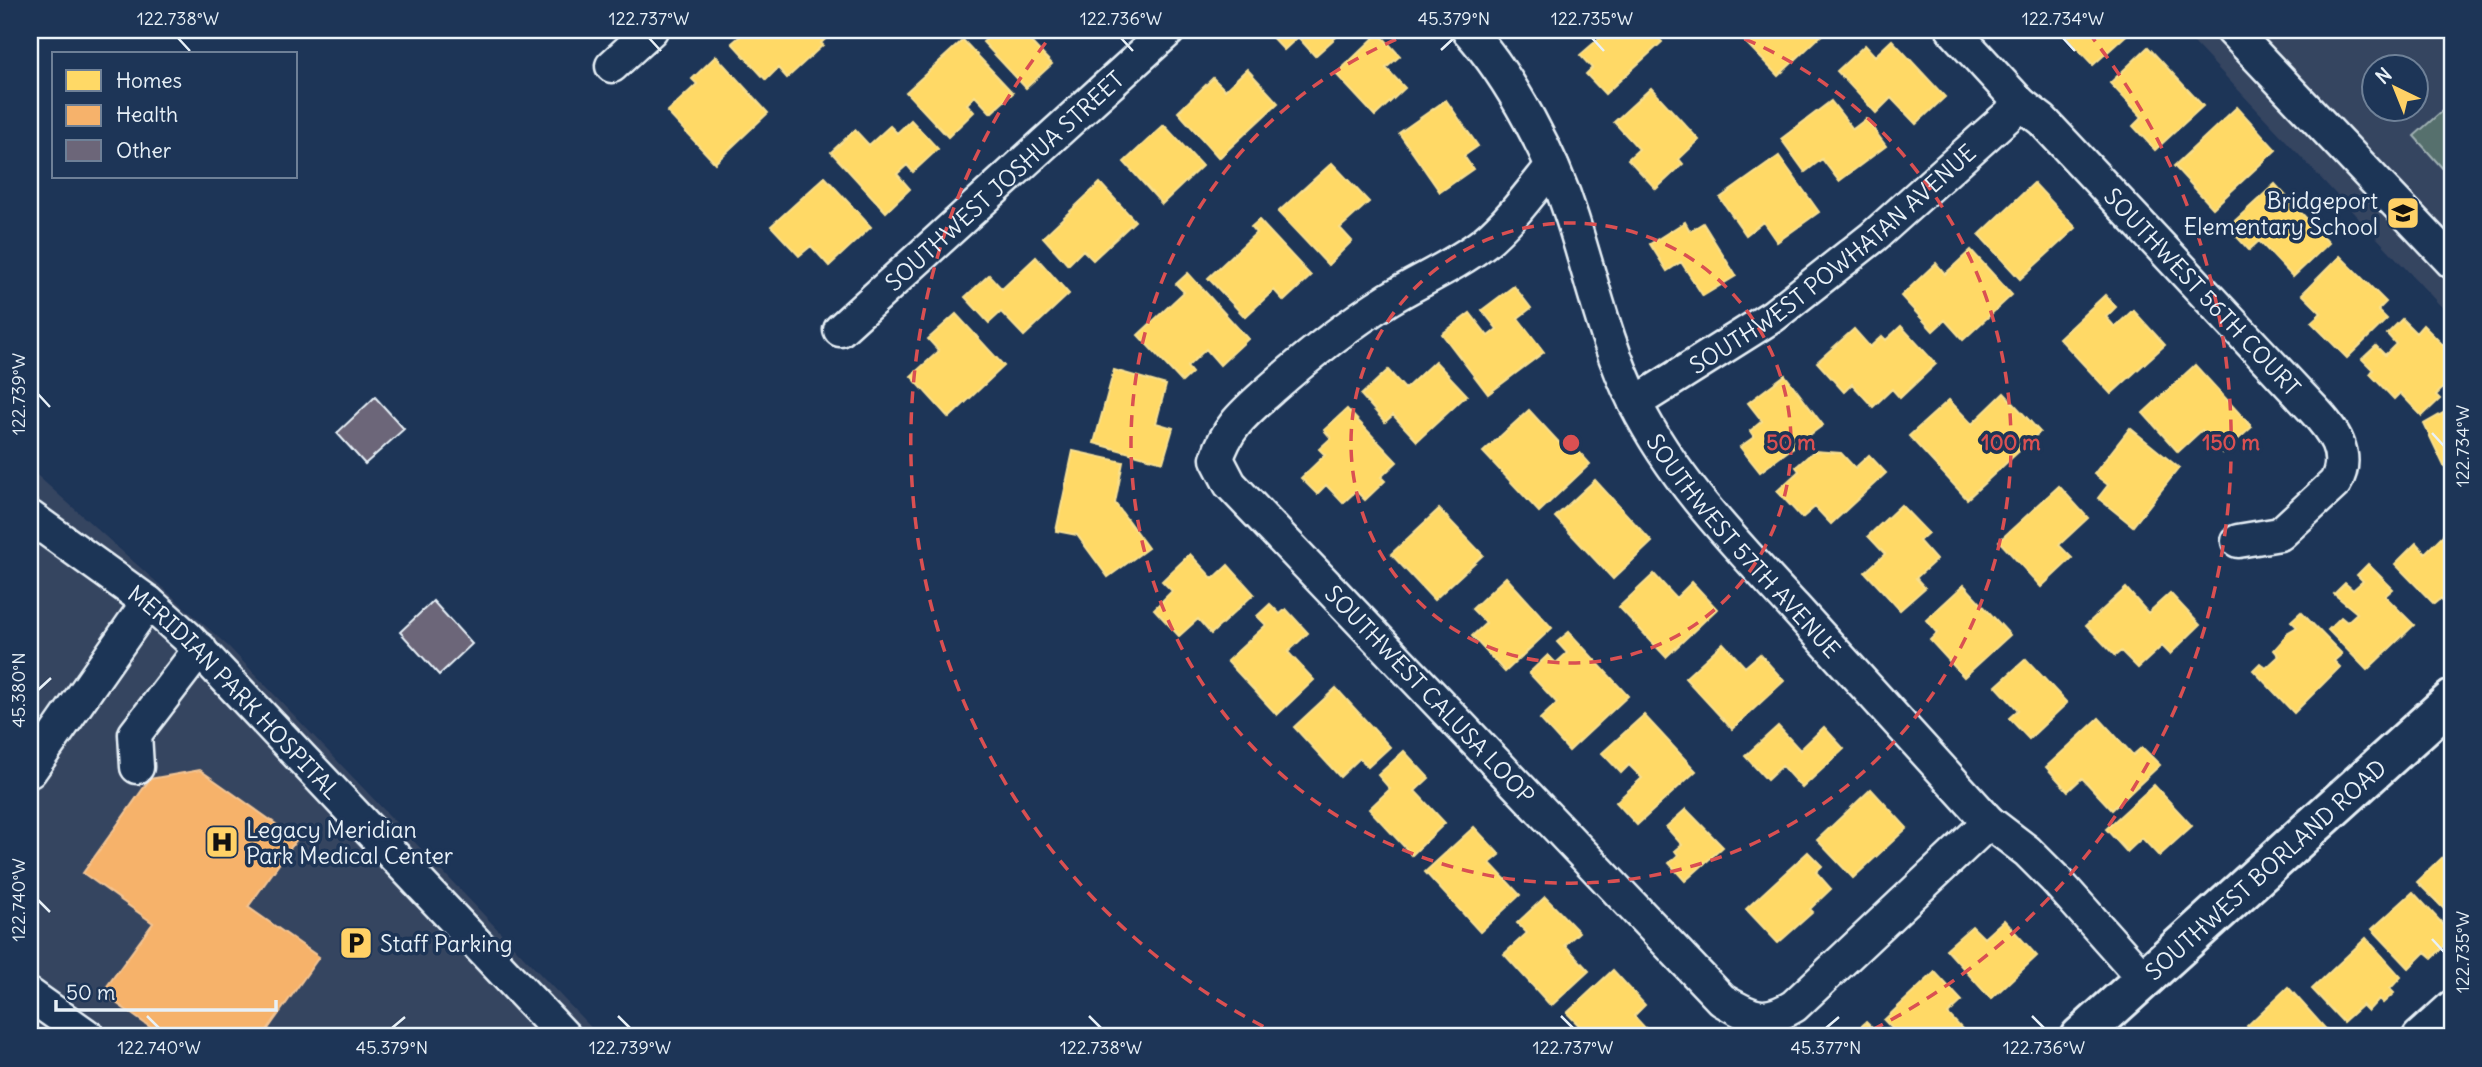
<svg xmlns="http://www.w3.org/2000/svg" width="2482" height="1067" font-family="Delius,sans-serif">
<rect width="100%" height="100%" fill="#1d3557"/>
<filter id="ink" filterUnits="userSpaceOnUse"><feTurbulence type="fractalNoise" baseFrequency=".0143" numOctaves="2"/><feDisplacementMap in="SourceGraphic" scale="14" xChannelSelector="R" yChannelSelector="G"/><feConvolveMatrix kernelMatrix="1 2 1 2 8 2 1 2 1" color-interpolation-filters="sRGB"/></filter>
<g filter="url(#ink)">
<path fill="#354461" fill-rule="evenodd" d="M2182 30H2452V318ZM2374 66H2416V108H2374Z
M30 469 229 647 600 1037H30Z"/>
<path fill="#56706d" stroke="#9fb0b2" stroke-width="2" d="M2452 102V179L2414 136Z"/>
<path fill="#ffd966" stroke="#f8e092" stroke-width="2" d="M747 30H833L834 31 821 43 823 45 787 78 778 68 766 80 732 43Z
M996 30H1044L1031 42 1052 64 1026 88 983 42Z
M1045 30H1065L1054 40Z
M1265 30H1344L1315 56 1298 37 1284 50Z
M1596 30H1651L1662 42 1605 94 1586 74 1592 68 1580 55 1602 36Z
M1734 30H1822L1825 32 1778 76Z
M2060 30H2132L2093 65Z
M1379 33 1400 56 1386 68 1405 88 1375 116 1336 74Z
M963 40 1013 93 991 113 975 96 967 104 974 112 948 137 906 92Z
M1892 40 1945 97 1916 124 1891 98 1876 113 1837 71 1865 45 1875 56Z
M2148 47 2203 106 2155 150 2133 126 2142 117 2110 83Z
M716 56 768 113 715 163 667 112 697 84 692 79Z
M1247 69 1278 103 1219 158 1178 112 1213 78 1225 90Z
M1651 88 1699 140 1679 159 1683 164 1656 189 1628 159 1639 149 1614 122Z
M1446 100 1478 146 1464 156 1473 169 1440 192 1399 133Z
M1831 101 1853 129 1866 119 1886 146 1839 181 1822 159 1805 172 1781 139Z
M2237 107 2276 150 2213 208 2174 166Z
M911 120 938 149 913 172 907 165 897 174 910 189 886 212 831 152 855 130 869 145 890 126 897 133Z
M1164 125 1202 166 1162 204 1124 162Z
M1779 156 1819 212 1777 242 1763 222 1746 235 1720 198Z
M1332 163 1369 202 1340 228 1352 241 1328 265 1278 212Z
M825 177 871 227 829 266 811 246 799 256 771 226Z
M1100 183 1135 221 1093 260 1083 250 1068 265 1043 237Z
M2034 183 2076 228 2020 279 1979 235Z
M2275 184 2329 243 2293 277 2259 241 2249 250 2228 227Z
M1259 220 1311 276 1284 301 1274 290 1245 317 1208 278 1256 233 1251 227Z
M1685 222 1690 231 1703 223 1736 276 1703 296 1681 262 1667 271 1650 244Z
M1971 250 2012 295 1963 340 1945 320 1933 331 1901 296 1936 263 1945 274Z
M2340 256 2386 302 2378 310 2387 319 2347 358 2311 322 2321 313 2302 294Z
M1036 257 1069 294 1024 336 1001 312 989 323 965 297 989 275 1002 289Z
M1188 273 1248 339 1220 365 1206 349 1187 367 1192 373 1182 382 1138 335 1184 292 1176 284Z
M1514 286 1531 308 1518 318 1544 352 1488 394 1442 334 1470 313 1488 336 1497 329 1482 310Z
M2105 295 2116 307 2106 317 2115 327 2133 310 2165 345 2111 394 2059 338Z
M956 314 1004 366 949 418 911 376 939 351 928 339Z
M2402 319 2416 333 2423 325 2446 348 2450 344 2452 346V379L2436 395 2440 399 2422 416 2400 393 2394 399 2370 374 2373 370 2362 359 2376 346 2385 355 2396 344 2387 334Z
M1901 326 1936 364 1900 398 1892 389 1873 407 1852 384 1844 392 1817 362 1854 329 1870 347 1882 336 1886 340Z
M1435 361 1467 395 1417 441 1393 415 1385 422 1361 395 1388 370 1405 389Z
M2195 365 2252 427 2223 453 2202 430 2178 452 2143 413Z
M1114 370 1166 385 1156 423 1173 428 1163 462 1094 443Z
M1785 375 1823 425 1760 472 1740 447 1754 437 1750 431 1762 421 1748 403Z
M2004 393 2040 432 1967 499 1909 436 1949 400 1972 424Z
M2452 408V463L2444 466 2424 424Z
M1347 409 1397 462 1381 477 1385 481 1365 500 1356 491 1343 503 1326 485 1317 494 1301 478 1325 455 1319 449 1331 438 1324 430Z
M1529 410 1566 450 1572 444 1590 464 1539 512 1483 452Z
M2130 428 2179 468 2133 526 2098 498 2108 485 2094 474Z
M1073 451 1123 462 1115 503 1148 548 1108 577 1077 535 1056 531Z
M1814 451 1841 453 1855 468 1869 455 1886 473 1831 524 1815 507 1802 518 1777 491 1799 471 1796 467Z
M1595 480 1652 542 1613 579 1555 517Z
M2059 486 2088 518 2059 545 2072 558 2041 587 1999 541Z
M1901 505 1928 533 1919 541 1936 560 1916 578 1925 588 1900 610 1865 572 1885 554 1868 536Z
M1439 509 1483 555 1434 600 1391 554Z
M2452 526V598L2446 604 2440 599 2434 604 2395 564 2416 543 2425 553Z
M1190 554 1213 579 1228 565 1254 594 1211 634 1198 619 1179 636 1154 609 1172 591 1162 581Z
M2368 564 2393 589 2385 596 2414 625 2367 670 2328 630 2341 617 2347 622 2357 613 2334 594 2345 583 2353 590 2363 581 2357 575Z
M1654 574 1676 598 1692 582 1717 609 1666 657 1619 607Z
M1506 577 1552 628 1505 672 1472 636 1486 623 1472 609Z
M1964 585 2010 635 1964 677 1930 640 1937 633 1926 620Z
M2126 588 2148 613 2170 593 2200 625 2170 654 2162 646 2138 668 2121 651 2115 656 2086 625Z
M1270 604 1280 614 1286 609 1308 633 1288 652 1314 680 1277 715 1227 661 1266 625 1257 616Z
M2301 612 2342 654 2334 661 2340 667 2294 713 2253 670 2260 663 2266 668 2279 656 2274 650 2283 640 2287 633 2297 627 2291 621Z
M1569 632 1628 696 1569 751 1540 719 1557 703 1529 673 1548 655 1556 663 1567 653 1557 642Z
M1723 643 1745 667 1760 654 1784 681 1732 729 1685 678Z
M2026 659 2067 703 2029 739 2009 718 2018 710 1996 686Z
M1336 688 1390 747 1368 767 1360 758 1340 777 1294 727Z
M1644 715 1696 771 1637 825 1616 802 1642 778 1629 765 1621 773 1602 753Z
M2099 718 2133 755 2142 747 2160 765 2112 810 2082 778 2068 791 2046 767Z
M1778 726 1800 750 1824 727 1844 749 1802 788 1782 766 1767 780 1745 756Z
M1404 751 1429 778 1415 791 1445 823 1412 855 1369 809 1390 789 1378 775Z
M2154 785 2192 826 2159 856 2142 838 2127 852 2106 829Z
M1871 789 1907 828 1853 878 1817 840Z
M1686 809 1723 847 1685 881 1669 863 1678 855 1675 851 1682 845 1666 827Z
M1474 827 1500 855 1490 863 1520 895 1480 932 1425 872Z
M2452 848V917L2417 882Z
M1808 852 1822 866 1816 872 1831 889 1810 909 1813 912 1778 943 1746 909Z
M2413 892 2452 934V939L2432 958 2425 952 2409 968 2372 929Z
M1545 897 1579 932 1565 945 1589 971 1551 1006 1504 954 1527 933 1517 923Z
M2004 920 2037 956 1991 999 1946 949 1972 926 1984 938Z
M2366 938 2401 977 2390 989 2394 993 2383 1003 2379 999 2368 1011 2362 1005 2343 1022 2312 989Z
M1613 970 1645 1005 1634 1016 1647 1030 1639 1037H1590L1567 1013Z
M1935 972 1962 1001 1948 1014 1965 1032 1960 1037H1900L1884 1020Z
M2288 987 2332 1036 2258 1037 2247 1026Z
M1866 1022 1881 1037H1849Z"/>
<path fill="#f6b26b" stroke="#f2c595" stroke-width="2" d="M200 770 297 839 248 907 319 957 268 1029 280 1037H164L102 993 153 923 83 873 150 779Z"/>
<path fill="#6c6679" stroke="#e8f1f8" stroke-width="2" d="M375 397 404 429 365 464 337 433Z
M433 601 472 644 439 675 400 632Z"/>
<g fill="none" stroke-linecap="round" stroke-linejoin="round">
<defs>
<g id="minor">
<path id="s1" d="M1468 30C1511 77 1553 158 1572 218 1592 280 1606 345 1635 403 1674 481 1736 544 1794 607 1859 679 1924 751 1989 822L2027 851 2055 879 2144 979"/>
<path id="s2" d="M1953 30 2021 104 2042 120 2312 408C2332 429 2352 454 2335 483L2280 534 2238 541"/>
<path d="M2232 30 2452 262"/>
<path d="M612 66 651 30"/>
<path id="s3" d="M1552 166C1531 192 1510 221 1485 242 1456 265 1420 280 1389 299 1347 325 1308 356 1271 389 1246 412 1227 426 1217 459L1230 484 1722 1000C1752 1017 1763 1025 1794 1006L1989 822"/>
<path id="s4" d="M840 330 1169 30"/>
<path id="s5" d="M1635 403 1773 316 1873 237 2021 104"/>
<path id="s6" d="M30 517 148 602 187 637 565 1037"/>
<path d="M137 767 135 734 200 649"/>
<path d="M30 771 148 602"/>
<path d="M30 995 89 1037"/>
<path d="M2419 1037 2452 1007"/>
</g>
<g id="major">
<path id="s7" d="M2080 1037 2452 700"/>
</g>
</defs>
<use href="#minor" stroke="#e8f1f8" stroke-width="37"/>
<use href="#major" stroke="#e8f1f8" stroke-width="44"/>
<use href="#minor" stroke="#1d3557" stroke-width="32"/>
<use href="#major" stroke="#1d3557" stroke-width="38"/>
</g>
</g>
<path fill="none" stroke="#e8f1f8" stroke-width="2.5" d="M178 38 190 51M649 38 661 51M1121 38 1133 51M1592 38 1604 51M2063 38 2075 51M1441 50 1454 38M38 394 50 407M2432 433 2444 446M38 690 51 678M38 900 50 912M2432 939 2444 952M147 1016 159 1028M618 1016 630 1028M1089 1016 1101 1028M1561 1016 1573 1028M2032 1016 2044 1028M392 1028 405 1017M1826 1028 1839 1017"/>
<g fill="none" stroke="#da5052" stroke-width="3.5" stroke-dasharray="12 9">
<circle cx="1571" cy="443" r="220"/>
<path d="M1725 31A440 440 0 1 1 1417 31"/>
<path d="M1282 1036A660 660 0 0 1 1054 32M2088 32A660 660 0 0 1 1860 1036"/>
</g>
<defs>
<symbol id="school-square" viewBox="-11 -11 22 22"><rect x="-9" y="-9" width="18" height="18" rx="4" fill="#ffd166" stroke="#1d3557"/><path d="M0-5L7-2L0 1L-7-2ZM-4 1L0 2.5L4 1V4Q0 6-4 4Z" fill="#111"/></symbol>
<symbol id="hospital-square" viewBox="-11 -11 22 22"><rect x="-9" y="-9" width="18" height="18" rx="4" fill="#ffd166" stroke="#1d3557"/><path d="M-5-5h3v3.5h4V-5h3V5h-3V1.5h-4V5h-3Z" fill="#111"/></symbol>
<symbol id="parking-square" viewBox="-11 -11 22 22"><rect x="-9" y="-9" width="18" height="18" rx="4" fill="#ffd166" stroke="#1d3557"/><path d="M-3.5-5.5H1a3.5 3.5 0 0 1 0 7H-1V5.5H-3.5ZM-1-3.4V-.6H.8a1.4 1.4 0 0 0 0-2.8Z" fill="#111"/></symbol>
</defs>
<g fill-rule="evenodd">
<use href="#school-square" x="2384" y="194" width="38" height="38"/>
<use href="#hospital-square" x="203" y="823" width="38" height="38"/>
<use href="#parking-square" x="337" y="924" width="38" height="38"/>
</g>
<g text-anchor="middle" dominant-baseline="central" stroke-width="7" stroke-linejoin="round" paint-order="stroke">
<g font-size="23" fill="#e8f1f8" stroke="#1d3557">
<text stroke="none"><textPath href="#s4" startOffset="222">SOUTHWEST JOSHUA STREET</textPath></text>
<text stroke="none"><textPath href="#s5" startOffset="245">SOUTHWEST POWHATAN AVENUE</textPath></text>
<text stroke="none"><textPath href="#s2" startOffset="362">SOUTHWEST 56TH COURT</textPath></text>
<text stroke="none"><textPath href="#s1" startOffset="592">SOUTHWEST 57TH AVENUE</textPath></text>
<text stroke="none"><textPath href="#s6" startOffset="270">MERIDIAN PARK HOSPITAL</textPath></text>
<text stroke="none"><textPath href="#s3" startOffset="770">SOUTHWEST CALUSA LOOP</textPath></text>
<text stroke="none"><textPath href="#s7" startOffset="250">SOUTHWEST BORLAND ROAD</textPath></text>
</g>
<g font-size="23" fill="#e8f1f8" stroke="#1d3557" text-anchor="start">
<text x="2378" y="200" text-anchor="end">Bridgeport<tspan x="2378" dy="26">Elementary School</tspan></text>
<text x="246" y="829">Legacy Meridian<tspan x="246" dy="26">Park Medical Center</tspan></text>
<text x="380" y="943">Staff Parking</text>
</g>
</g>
<circle cx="1571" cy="443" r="10" fill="#da5052" stroke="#1d3557" stroke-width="3.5"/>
<g font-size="21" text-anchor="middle" font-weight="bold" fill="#da5052" stroke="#1d3557" stroke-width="7" stroke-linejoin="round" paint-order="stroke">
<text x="1791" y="450">50 m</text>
<text x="2011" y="450">100 m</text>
<text x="2231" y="450">150 m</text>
</g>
<rect width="2482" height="1067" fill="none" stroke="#1d3557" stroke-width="77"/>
<rect x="52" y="52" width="245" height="126" fill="#1d3557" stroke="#6e8097" stroke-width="2"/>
<rect x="66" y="70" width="35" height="21" fill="#ffd966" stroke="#6e8097" stroke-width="2"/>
<text x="116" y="88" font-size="21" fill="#e8f1f8">Homes</text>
<rect x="66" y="105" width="35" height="21" fill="#f6b26b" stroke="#6e8097" stroke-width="2"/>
<text x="116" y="122" font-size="21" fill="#e8f1f8">Health</text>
<rect x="66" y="140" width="35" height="21" fill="#6c6679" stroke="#6e8097" stroke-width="2"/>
<text x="116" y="158" font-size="21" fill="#e8f1f8">Other</text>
<g transform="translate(2395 88) rotate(317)"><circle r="33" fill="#1d3557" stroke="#6e8097" stroke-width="2"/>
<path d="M0-5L12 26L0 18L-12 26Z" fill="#ffd166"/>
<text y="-10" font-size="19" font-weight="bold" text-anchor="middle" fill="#e8f1f8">N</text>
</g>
<path d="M56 1000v10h220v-10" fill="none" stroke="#e8f1f8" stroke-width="3.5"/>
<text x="66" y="1000" font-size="21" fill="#e8f1f8" stroke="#1d3557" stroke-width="5" paint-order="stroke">50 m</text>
<rect x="38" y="38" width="2406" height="990" fill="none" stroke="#e8f1f8" stroke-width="2.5"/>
<g font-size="18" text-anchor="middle" fill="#e8f1f8">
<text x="178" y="25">122.738°W</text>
<text x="649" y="25">122.737°W</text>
<text x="1121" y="25">122.736°W</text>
<text x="1454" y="25">45.379°N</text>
<text x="1592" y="25">122.735°W</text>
<text x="2063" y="25">122.734°W</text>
<text transform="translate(19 394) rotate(-90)" y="6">122.739°W</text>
<text transform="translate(2463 446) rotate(-90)" y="6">122.734°W</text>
<text transform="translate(19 690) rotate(-90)" y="6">45.380°N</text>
<text transform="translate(19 900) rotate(-90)" y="6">122.740°W</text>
<text transform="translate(2463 952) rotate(-90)" y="6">122.735°W</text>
<text x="159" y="1054">122.740°W</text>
<text x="392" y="1054">45.379°N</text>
<text x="630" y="1054">122.739°W</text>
<text x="1101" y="1054">122.738°W</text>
<text x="1573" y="1054">122.737°W</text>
<text x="1826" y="1054">45.377°N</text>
<text x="2044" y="1054">122.736°W</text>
</g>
</svg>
